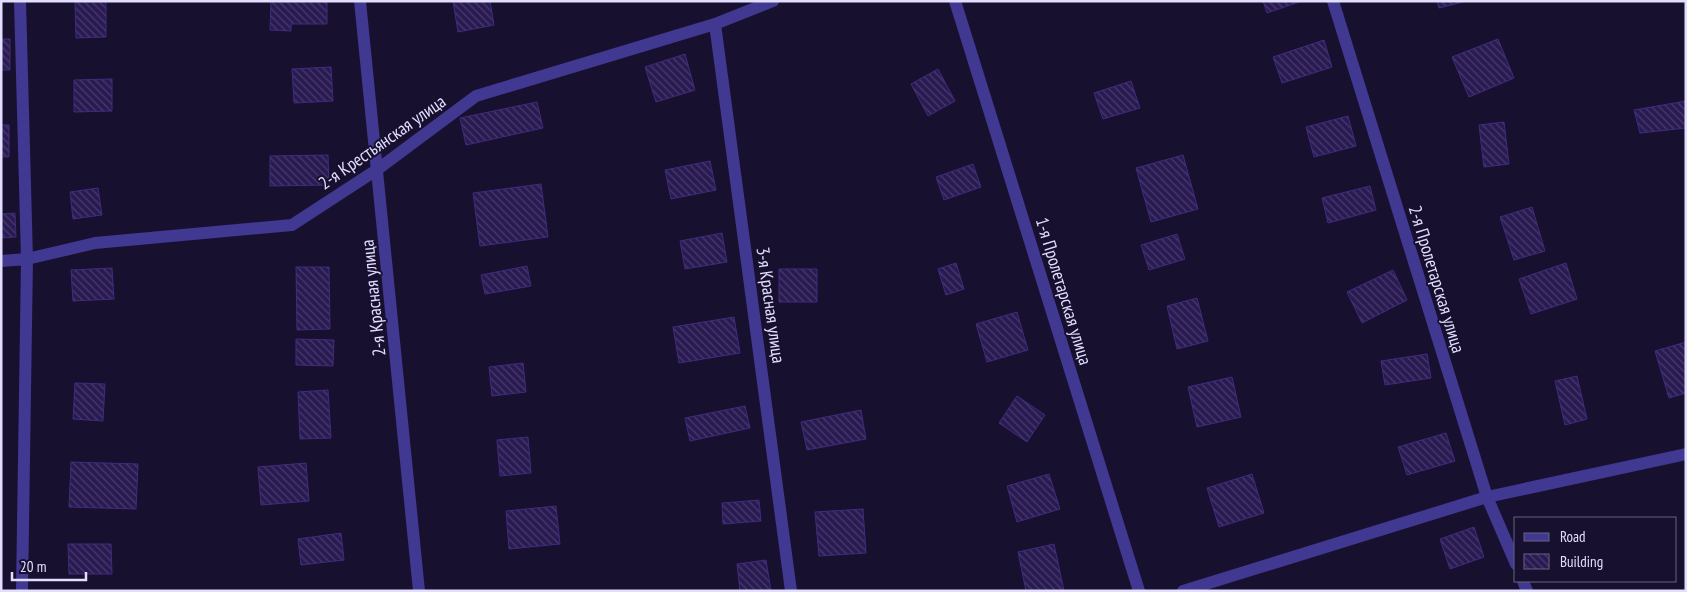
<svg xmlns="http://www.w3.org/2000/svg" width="1687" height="592" font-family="'PT Sans Narrow',sans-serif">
<defs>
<pattern id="building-back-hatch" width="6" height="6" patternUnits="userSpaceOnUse" patternTransform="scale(1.25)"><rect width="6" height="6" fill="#291a51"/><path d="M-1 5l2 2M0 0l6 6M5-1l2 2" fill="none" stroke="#483b6b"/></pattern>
</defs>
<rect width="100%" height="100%" fill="#17102f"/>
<path fill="url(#building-back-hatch)" stroke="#402b7f" d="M106 1V37L76 38 75 2Z
M271 1H327V24H291V31L270 30Z
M453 1H490L494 25 458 32Z
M1263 1H1302L1267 13Z
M1437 1H1467L1439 8Z
M1 39H10V70H1Z
M1498 39 1514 78 1469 97 1452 57Z
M1324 40 1332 67 1282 83 1273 57Z
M685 54 695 90 656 102 645 67Z
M331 67 333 101 294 103 292 69Z
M938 69 955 101 928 116 911 84Z
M112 79V111L74 112V80Z
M1131 81 1140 108 1103 119 1094 93Z
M1686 101V128L1640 133 1634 110Z
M537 102 543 128 466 145 460 118Z
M1348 116 1356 146 1314 157 1306 127Z
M1504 122 1509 164 1484 167 1479 125Z
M1 125H9V157H1Z
M328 155 329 185 270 186V156Z
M1183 155 1198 209 1151 222 1136 168Z
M710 161 716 190 671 199 665 170Z
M973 164 981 187 944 200 936 177Z
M541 184 548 237 480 246 473 193Z
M1370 186 1376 210 1328 223 1322 198Z
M98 188 102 215 73 219 70 192Z
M1532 207 1545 251 1514 260 1500 217Z
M15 213 16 237 1 238V214Z
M722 233 727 262 685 269 680 241Z
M1177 234 1185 259 1149 270 1141 245Z
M956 263 964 289 946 295 938 269Z
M1566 263 1577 299 1531 314 1519 279Z
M527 266 531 286 485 294 481 275Z
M296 267H329L330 329 297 330Z
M112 268 114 299 73 301 71 270Z
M779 269H817V302H779Z
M1393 270 1407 300 1362 323 1347 292Z
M1197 298 1208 341 1177 349 1167 306Z
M1017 312 1028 350 987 362 976 324Z
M734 317 740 353 679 363 673 327Z
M296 339 334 340 333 366 296 365Z
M1686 342V393L1669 398 1655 351Z
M1427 354 1431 378 1385 385 1381 361Z
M523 363 526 392 492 396 489 367Z
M1577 376 1587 419 1565 425 1555 381Z
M1232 377 1241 417 1197 427 1188 387Z
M75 383 105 384 103 421 73 419Z
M328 390 331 438 300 439 298 392Z
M1017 396 1045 415 1027 442 999 423Z
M745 406 750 428 690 441 685 418Z
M861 410 866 439 807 450 801 422Z
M1446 433 1455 461 1407 475 1398 447Z
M528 437 531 473 500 476 497 440Z
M71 462 138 464 136 509 69 507Z
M306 463 309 501 261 505 258 467Z
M1049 474 1060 509 1017 522 1007 486Z
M1252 474 1264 513 1219 527 1207 488Z
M759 500 761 521 723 524 722 503Z
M556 506 560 544 509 549 506 511Z
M863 509 866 553 819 556 815 512Z
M1474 527 1484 557 1450 569 1440 539Z
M341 533 344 560 301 565 298 539Z
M68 544H111L112 574H69Z
M1054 544 1064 591H1026L1018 552Z
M766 560 771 591H740L737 564Z"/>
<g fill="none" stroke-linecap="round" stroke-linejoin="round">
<path stroke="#403891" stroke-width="12" d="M20 1 27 259 22 591
M360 1 419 591
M955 1 1139 591
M1333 1 1487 497 1516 564
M715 24 791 591
M1 261 27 259 95 243 292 225 378 169 476 96 715 24 773 1
M1523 581 1527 591
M1183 591 1487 497 1686 454"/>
</g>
<g text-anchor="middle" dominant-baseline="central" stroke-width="4" stroke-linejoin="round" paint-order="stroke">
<g font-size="18" fill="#e3deff" stroke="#17102f">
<text transform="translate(382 142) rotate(-35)">2-я Крестьянская улица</text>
<text transform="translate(1437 279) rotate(73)">2-я Пролетарская улица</text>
<text transform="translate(1064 291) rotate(73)">1-я Пролетарская улица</text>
<text transform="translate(373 298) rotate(-96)">2-я Красная улица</text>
<text transform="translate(771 305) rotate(82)">3-я Красная улица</text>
</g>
</g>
<rect width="1687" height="592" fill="none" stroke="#e3deff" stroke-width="5"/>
<rect x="1514" y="517" width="162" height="65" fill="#17102f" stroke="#696282"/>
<rect x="1524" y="533" width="25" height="8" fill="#403891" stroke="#696282"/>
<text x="1560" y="542" font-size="15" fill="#e3deff">Road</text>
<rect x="1524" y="554" width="25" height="15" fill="url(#building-back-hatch)" stroke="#696282"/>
<text x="1560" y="567" font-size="15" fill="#e3deff">Building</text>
<path d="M12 572v8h74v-8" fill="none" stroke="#e3deff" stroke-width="2.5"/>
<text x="20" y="572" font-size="15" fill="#e3deff" stroke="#17102f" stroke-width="4" paint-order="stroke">20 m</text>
</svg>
